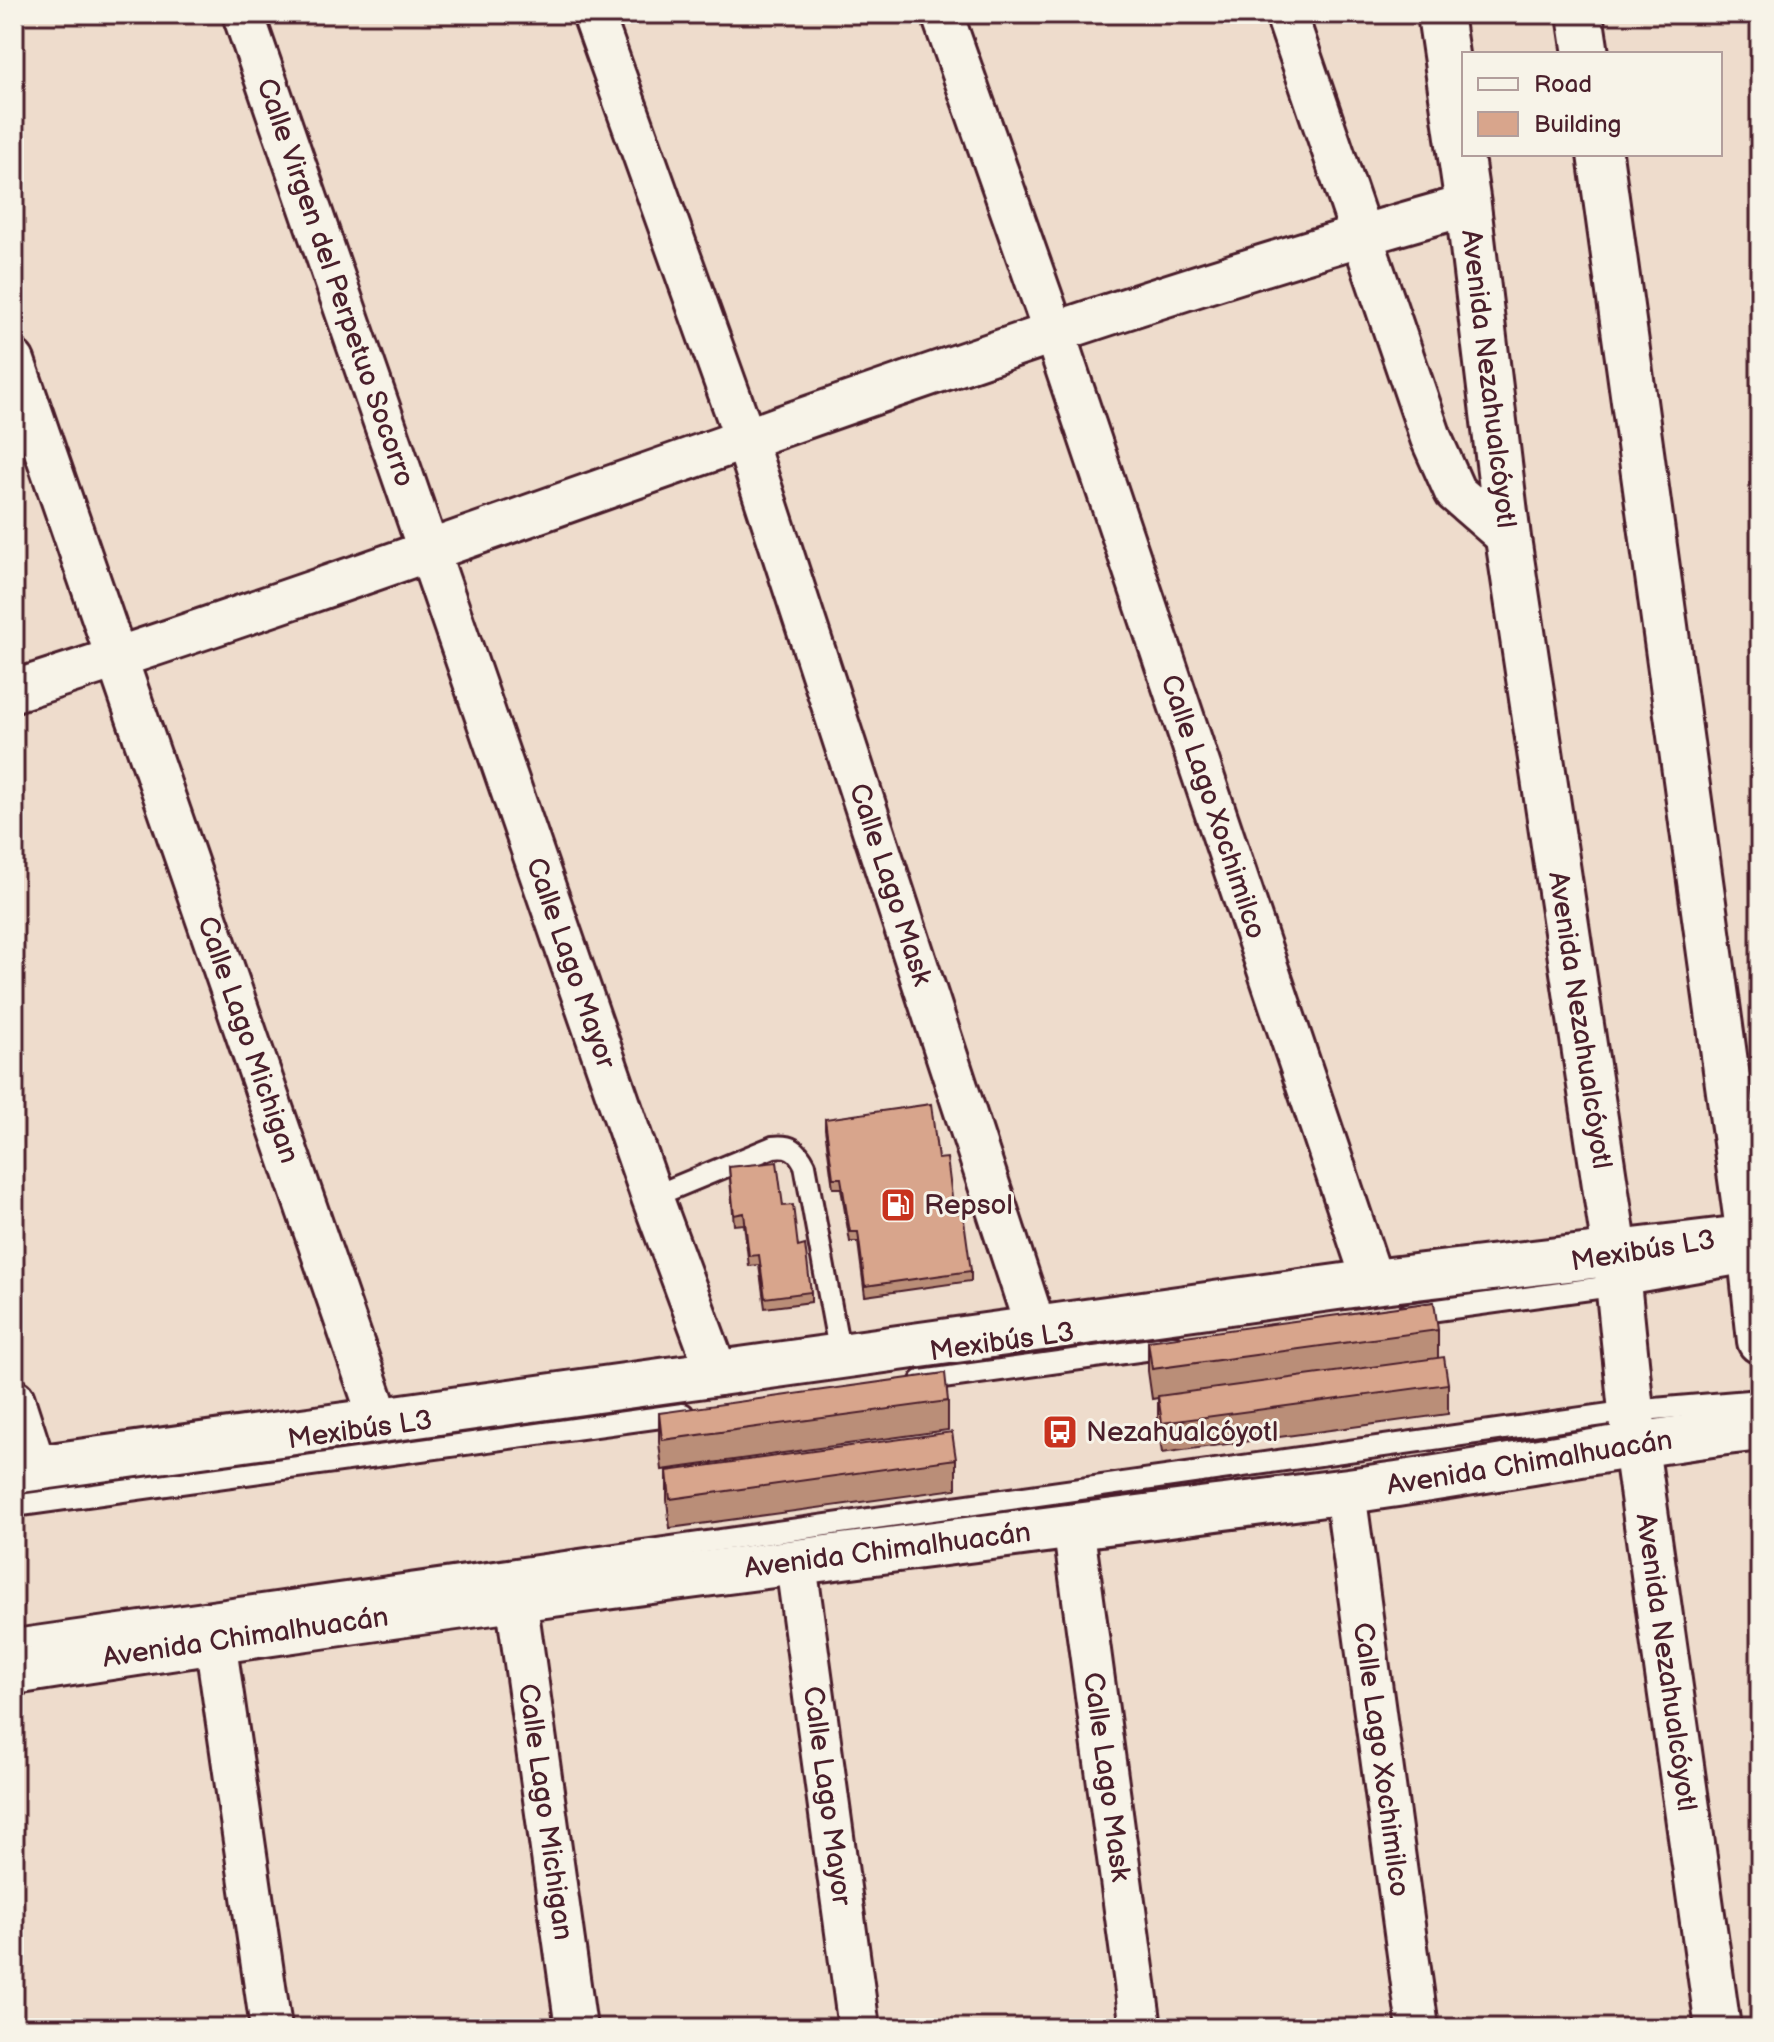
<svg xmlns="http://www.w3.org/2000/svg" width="1774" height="2042" font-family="'Balsamiq Sans',sans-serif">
<rect width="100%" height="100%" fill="#eedccc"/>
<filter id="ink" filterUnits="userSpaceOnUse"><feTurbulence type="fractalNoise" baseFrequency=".0125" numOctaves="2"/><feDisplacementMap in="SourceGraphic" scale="16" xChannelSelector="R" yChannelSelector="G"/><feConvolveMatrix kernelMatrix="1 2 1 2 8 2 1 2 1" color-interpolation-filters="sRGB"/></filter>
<g filter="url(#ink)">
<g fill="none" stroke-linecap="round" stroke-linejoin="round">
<defs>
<path id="lane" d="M652 1197 773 1147C790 1145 797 1149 805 1165L840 1355
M1408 1314 1619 1285 1756 1261
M921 1381 1174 1346
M14 1506 683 1414
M14 1640 1631 1411 1760 1400"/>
<g id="street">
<path id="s1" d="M243 14 652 1197 718 1375"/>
<path id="s2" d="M593 14 746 441 1036 1329"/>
<path id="s3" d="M942 14 1054 332 1373 1282"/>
<path d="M1286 14 1431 438 1455 492 1508 538"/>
<path id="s4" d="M14 361 380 1421"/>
<path d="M14 691C501 536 975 342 1468 205"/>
<path d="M14 1400 36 1468"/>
<path id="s5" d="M1345 1492 1418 2028"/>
<path id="s6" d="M1073 1525 1141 2028"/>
<path id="s7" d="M796 1564 859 2028"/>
<path id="s8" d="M516 1598 576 2028"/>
<path d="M215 1640 271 2028"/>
</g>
<g id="secondary">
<path id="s9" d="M1440 14 1468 205 1508 538 1615 1252 1631 1411 1718 2028"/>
<path d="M1580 14 1586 54"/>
<path d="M1600 154 1749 1237 1760 1341"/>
<path d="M14 1471 1373 1282 1760 1236"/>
<path id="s10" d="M14 1672C455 1602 897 1550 1340 1492 1480 1474 1619 1444 1760 1428"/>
</g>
</defs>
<use href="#lane" stroke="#4a1f2b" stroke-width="26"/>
<use href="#street" stroke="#4a1f2b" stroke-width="46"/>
<use href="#secondary" stroke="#4a1f2b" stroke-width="50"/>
<use href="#lane" stroke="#f7f3e8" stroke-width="20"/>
<use href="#street" stroke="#f7f3e8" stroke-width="40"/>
<use href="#secondary" stroke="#f7f3e8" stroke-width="44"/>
</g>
<path fill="#ba8e78" stroke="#4a1f2b" stroke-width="2" d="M825 1119 938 1159 971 1271V1281L865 1296 858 1242H850L841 1188H833L825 1129Z
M729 1167 783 1206 798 1247 811 1292V1302L765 1308 759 1265 749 1266 744 1224 734 1225Z
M1438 1330V1357L1448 1384V1414L1162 1453 1158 1426V1398L1152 1399 1148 1371V1341Z
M948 1401V1430L662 1470 659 1442V1413Z
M956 1459V1489L670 1528 667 1500V1471Z"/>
<path fill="#d8a58c" stroke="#4a1f2b" stroke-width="2" d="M931 1104 938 1159 947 1158 954 1213H963L971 1271 865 1286 858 1232H850L841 1178H833L825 1119Z
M777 1162 783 1206 793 1205 798 1247 805 1245 811 1292 765 1298 759 1255 749 1256 744 1213 734 1215 729 1167Z
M1434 1302 1438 1330 1152 1369 1148 1341Z
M1444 1357 1448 1384 1162 1423 1158 1396Z
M945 1373 948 1401 662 1440 659 1413Z
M952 1432 956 1459 670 1499 667 1471Z"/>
</g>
<defs>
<symbol id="fuel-square" viewBox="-11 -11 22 22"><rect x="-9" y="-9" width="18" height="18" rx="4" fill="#c8321e" stroke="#f7f3e8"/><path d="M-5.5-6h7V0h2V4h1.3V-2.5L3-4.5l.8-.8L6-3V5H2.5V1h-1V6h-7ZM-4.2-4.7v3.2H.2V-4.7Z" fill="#fff"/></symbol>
<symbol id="bus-square" viewBox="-11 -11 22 22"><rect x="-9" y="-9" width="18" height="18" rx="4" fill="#c8321e" stroke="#f7f3e8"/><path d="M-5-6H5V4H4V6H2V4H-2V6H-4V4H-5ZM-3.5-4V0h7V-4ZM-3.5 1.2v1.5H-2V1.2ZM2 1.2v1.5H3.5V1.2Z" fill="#fff"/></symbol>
</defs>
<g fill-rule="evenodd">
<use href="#fuel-square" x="878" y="1185" width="40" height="40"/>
<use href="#bus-square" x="1040" y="1412" width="40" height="40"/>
</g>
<g text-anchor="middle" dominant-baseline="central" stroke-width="6" stroke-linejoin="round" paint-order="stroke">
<g font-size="28" fill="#4a1f2b" stroke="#f7f3e8">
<text stroke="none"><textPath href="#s1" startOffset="284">Calle Virgen del Perpetuo Socorro</textPath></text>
<text stroke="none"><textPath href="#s9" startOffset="368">Avenida Nezahualcóyotl</textPath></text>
<text stroke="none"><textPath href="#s3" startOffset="838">Calle Lago Xochimilco</textPath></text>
<text stroke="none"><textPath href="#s2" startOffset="920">Calle Lago Mask</textPath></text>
<text stroke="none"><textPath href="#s1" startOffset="1004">Calle Lago Mayor</textPath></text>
<text stroke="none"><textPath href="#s9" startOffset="1016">Avenida Nezahualcóyotl</textPath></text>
<text stroke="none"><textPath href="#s4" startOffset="718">Calle Lago Michigan</textPath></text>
<text transform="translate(1643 1251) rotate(-9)">Mexibús L3</text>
<text transform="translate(1002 1342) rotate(-8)">Mexibús L3</text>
<text transform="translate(360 1430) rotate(-8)">Mexibús L3</text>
<text stroke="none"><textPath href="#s10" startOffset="1530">Avenida Chimalhuacán</textPath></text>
<text stroke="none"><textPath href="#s10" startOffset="882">Avenida Chimalhuacán</textPath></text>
<text stroke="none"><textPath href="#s10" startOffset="234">Avenida Chimalhuacán</textPath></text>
<text stroke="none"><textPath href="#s9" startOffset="1664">Avenida Nezahualcóyotl</textPath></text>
<text stroke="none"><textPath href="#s5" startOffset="270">Calle Lago Xochimilco</textPath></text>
<text stroke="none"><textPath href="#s6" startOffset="254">Calle Lago Mask</textPath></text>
<text stroke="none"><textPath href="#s7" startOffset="234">Calle Lago Mayor</textPath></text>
<text stroke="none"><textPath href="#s8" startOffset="216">Calle Lago Michigan</textPath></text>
</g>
<g font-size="28" fill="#4a1f2b" stroke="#f7f3e8" text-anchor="start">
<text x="924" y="1205">Repsol</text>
<text x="1086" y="1432">Nezahualcóyotl</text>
</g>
</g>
<rect width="1774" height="2042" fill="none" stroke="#f7f3e8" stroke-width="48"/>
<rect x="24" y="24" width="1726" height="1994" fill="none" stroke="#4a1f2b" stroke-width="3" filter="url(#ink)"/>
<rect x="1462" y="52" width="260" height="104" fill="#f7f3e8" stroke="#b29e9c" stroke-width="2"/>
<rect x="1478" y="78" width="40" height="12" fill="#f7f3e8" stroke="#b29e9c" stroke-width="2"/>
<text x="1534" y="92" font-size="24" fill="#4a1f2b">Road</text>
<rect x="1478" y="112" width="40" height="24" fill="#d8a58c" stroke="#b29e9c" stroke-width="2"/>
<text x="1534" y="132" font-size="24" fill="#4a1f2b">Building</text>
</svg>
